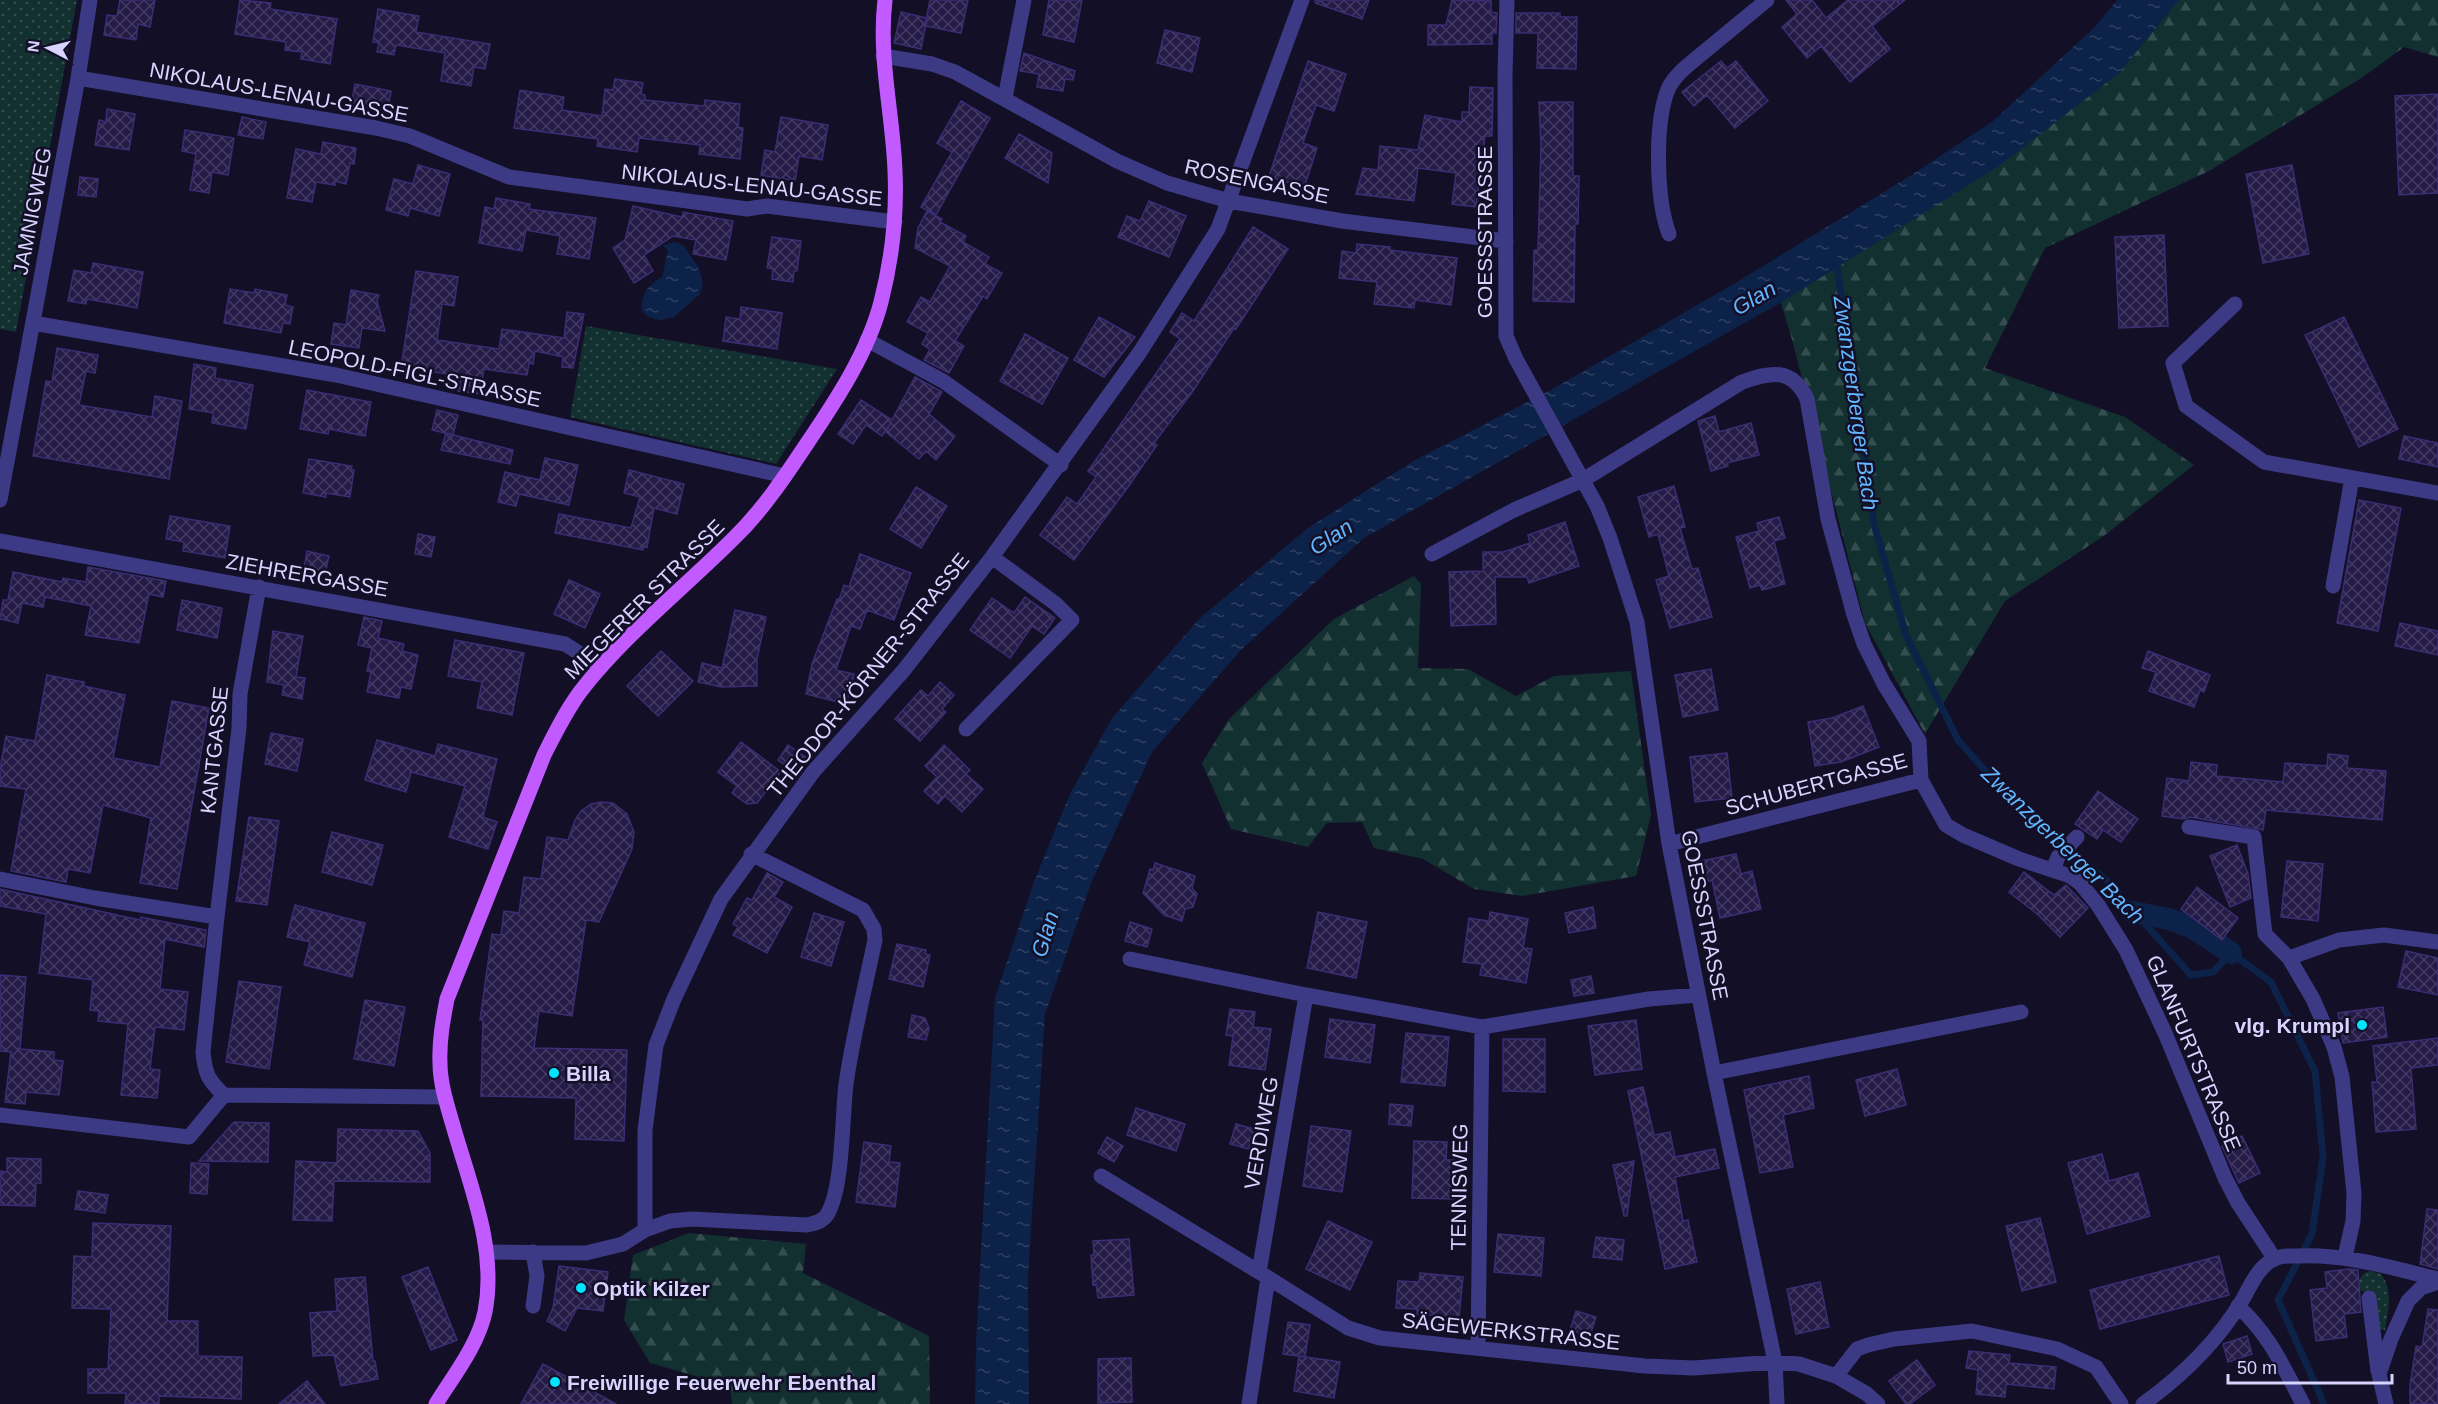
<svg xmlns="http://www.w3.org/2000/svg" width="2438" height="1404" font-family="Arial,sans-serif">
<defs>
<pattern id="grass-dots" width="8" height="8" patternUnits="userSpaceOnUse" patternTransform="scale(1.5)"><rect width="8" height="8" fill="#12302f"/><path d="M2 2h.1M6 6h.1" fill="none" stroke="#344d4e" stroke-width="1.8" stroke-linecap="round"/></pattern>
<pattern id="forest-firs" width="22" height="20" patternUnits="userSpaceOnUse" patternTransform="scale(1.5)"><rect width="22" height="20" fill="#12302f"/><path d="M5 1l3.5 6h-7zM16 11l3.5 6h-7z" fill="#344d4e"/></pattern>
<pattern id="water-ripples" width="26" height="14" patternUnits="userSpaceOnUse" patternTransform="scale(1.5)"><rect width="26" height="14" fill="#0c2248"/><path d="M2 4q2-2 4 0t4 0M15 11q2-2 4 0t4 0" fill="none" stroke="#2f4163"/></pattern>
<pattern id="building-cross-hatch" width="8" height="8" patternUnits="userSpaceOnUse" patternTransform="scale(1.5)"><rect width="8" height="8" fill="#241b47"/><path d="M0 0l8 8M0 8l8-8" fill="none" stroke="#433b63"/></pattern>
</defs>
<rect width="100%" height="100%" fill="#130f26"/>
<path fill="url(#grass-dots)" d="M0 0H77L16 332 0 329Z
M586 326 837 369 776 464 570 417Z
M2370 1271 2381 1274C2394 1291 2388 1310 2385 1330H2380L2375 1296 2360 1290 2359 1280 2363 1274Z"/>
<path fill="url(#forest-firs)" d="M2164 0H2438V57L2404 47 2363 77 2209 171 2045 248 1985 368 2125 417 2194 465 2105 535 2005 601 1925 734 1865 623 1793 343 1778 293Z
M1414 576 1421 584 1418 668 1468 669 1516 696 1554 676 1631 671 1651 815 1636 876 1523 896 1474 889 1423 859 1374 848 1362 822 1327 823 1308 847 1231 829 1202 763 1229 719 1334 619Z
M689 1233 806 1244 803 1273 929 1336 930 1404H732L730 1386 650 1363 624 1320 633 1255Z"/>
<path fill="url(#water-ripples)" d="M2117 0H2179L2119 73 1999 166 1780 303 1364 538 1241 650 1152 752 1092 881 1045 1014 1028 1277 1029 1404H975L976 1343 995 997 1035 879 1070 794 1112 718 1201 617 1308 528 1415 460 1551 390 1742 279 1910 176 1992 122 2095 27Z
M675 242 683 245 699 268 703 284 700 294 674 317 660 320 648 317 642 310C641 293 648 286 662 277L668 251 663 245Z"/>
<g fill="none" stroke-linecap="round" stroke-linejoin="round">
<path stroke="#0c2248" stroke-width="7" d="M1836 260 1874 524 1906 635 1958 740 2024 814 2105 879 2191 975 2213 972 2231 953 2271 982 2315 1071 2323 1157 2312 1234 2278 1300 2324 1404"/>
<path stroke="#0c2248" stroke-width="22" d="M2133 912 2169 919 2193 928 2231 953"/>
</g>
<path fill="url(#building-cross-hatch)" stroke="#3b2d73" stroke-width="1.5" d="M120 0H155L150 27 138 24 136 40 104 35 107 15 117 16Z
M240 0 271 3 270 9 337 19 330 64 301 59 302 52 285 50 286 42 235 34Z
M930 0H968L961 33 925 26Z
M1049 0H1082L1074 42 1043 35Z
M1315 0H1369L1362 19 1315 3Z
M1452 0 1491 1V12L1497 13 1496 33H1492V44L1428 45V25H1446Z
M1786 0H1812L1826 18 1848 0H1905L1872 26 1890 49 1850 82 1821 46 1807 58 1782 27 1797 14Z
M378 9 419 16 416 32 490 44 485 69 474 67 471 86 441 81 445 53 396 45 394 55 377 52 379 43 373 42Z
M901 12 927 18 921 49 894 43Z
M1516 13H1560V17H1577L1576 69 1537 68 1538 33H1516Z
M1165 30 1200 38 1192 72 1157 63Z
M1024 53 1075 71 1073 80 1065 79 1063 91 1037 87 1039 74 1020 71Z
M1308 61 1346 74 1334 111 1316 105 1303 143 1317 148 1304 188 1269 176Z
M1721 61 1727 68 1736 61 1768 101 1735 128 1707 95 1694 106 1682 92Z
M615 79 643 83 641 94 645 95V100L704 106 705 100 740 104 738 127 743 128 740 159 699 154 700 145 639 138 637 152 597 146 598 139 514 128 520 90 564 97 562 110 602 116 605 89 613 90Z
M355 84 391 91 388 111 351 105Z
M1470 87 1493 88 1492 136H1485L1476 207 1452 204 1456 173 1418 168 1414 201 1356 194 1363 168 1378 170 1380 146 1418 150 1425 115 1462 122V112H1469Z
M2438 94V193L2399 195 2395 96Z
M961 101 990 118 936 215 921 207 952 152 937 143Z
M1539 102H1573V176H1579L1578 224H1575L1574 302 1533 301 1534 250H1538L1541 146Z
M107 109 135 114 129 150 95 145 99 120 106 122Z
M242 117 266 122 263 139 238 135Z
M781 117 828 125 822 160 799 156 795 181 761 175 765 150 775 152Z
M185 130 234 138 228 175 212 172 209 193 190 190 196 154 182 151Z
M1019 134 1052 153 1048 183 1005 158Z
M323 142 356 148 354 164 350 163 346 184 335 181V185L316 182 312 202 287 198 296 149 321 154Z
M418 165 450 174 439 216 410 208 408 216 386 210 394 179 413 184Z
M2292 165 2309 254 2263 263 2246 174Z
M80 177 98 179 96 197 78 195Z
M496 198 530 204 529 209 596 218 589 259 557 254 560 236 526 230 522 251 479 243 485 207 494 209Z
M1149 201 1186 216 1169 257 1118 237 1127 216 1140 221Z
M633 206 682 217 683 212 733 221 726 260 693 254 696 240 673 236 644 255 653 271 634 283 613 248 625 240Z
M927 211 942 219 940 222 966 236 963 242 989 257 985 264 1002 273 987 299 983 296 955 341 964 346 949 373 924 360 930 349 922 344 928 333 907 322 921 297 930 302 950 266 915 248 918 228Z
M1253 227 1288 249 1236 329 1234 328 1193 391 1154 443 1157 445 1128 487 1074 560 1040 535 1067 497 1077 504 1096 477 1088 471 1180 339 1170 332 1182 313 1194 321Z
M2164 235 2168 326 2119 328 2115 237Z
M772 237 801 241 797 271H794L793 282 772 279 773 269 767 268Z
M1357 244 1390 247V250L1457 258 1451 305 1415 300 1414 308 1374 304 1377 282 1339 278 1342 251 1356 253Z
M93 263 143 272 137 308 87 299 86 304 68 301 74 270 91 273Z
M416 271 458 277 454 306 442 304 437 340 499 349 502 329 564 338 567 312 584 314 573 368 562 367 563 357 535 351 533 364 529 363 527 375 484 369 480 394 458 391 461 376 401 367Z
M230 289 254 293 255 289 287 295 285 305 293 307 290 324 283 323 281 333 224 323Z
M351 290 379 295 377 301 385 331 362 328 359 348 331 344 334 323 346 325Z
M741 307 782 313 777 349 723 341 726 317 740 319Z
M1099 317 1135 337 1104 377 1074 360Z
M2344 317 2398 429 2359 447 2305 335Z
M1025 334 1068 358 1042 404 1000 381Z
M57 348 98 355 95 373 86 371 79 405 152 417 155 396 182 401 169 479 33 456 46 381 52 382Z
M194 364 216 368 215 378 253 385 246 429 212 423 213 413 189 409Z
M915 377 942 392 929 414 955 436 936 460 926 451 919 459 886 432 890 424 882 436 866 425 853 444 838 434 861 400 892 420Z
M307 390 371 402 365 436 329 429 328 434 300 429Z
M437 410 458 415 453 435 432 430Z
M1715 416 1719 432 1751 423 1759 455 1727 463 1728 466 1711 471 1698 421Z
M446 433 513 450 510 464 441 450Z
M2404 436 2438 443V467L2399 459Z
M545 458 578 465 569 505 519 494 516 506 498 502 505 472 540 480Z
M309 459 352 466 351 470H354L350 497 326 493V497L303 493Z
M629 470 684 484 677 514 654 508 647 547 644 546 643 550 555 533 559 514 631 528 640 497 624 493Z
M1674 486 1685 527 1680 528 1692 569 1698 568 1712 617 1670 628 1656 580 1669 576 1658 534 1649 537 1638 497Z
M916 487 947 506 921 548 890 529Z
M2359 500 2401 508 2378 631 2337 623Z
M170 516 230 526 225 558 183 551 184 542 166 539Z
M1779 517 1785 538 1774 541 1785 584 1762 590 1760 585 1750 588 1736 537 1759 531 1757 523Z
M1565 522 1579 566 1529 583 1527 577H1495L1496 624 1451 626 1449 572 1483 571V552H1503L1530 543 1528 535Z
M418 534 435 537 431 557 415 554Z
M307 551 329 556 325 574 304 569Z
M860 554 911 573 894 620 867 610 860 629 851 626 836 670 854 674 846 704 806 694 812 664 837 599 839 600 844 585 849 587Z
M88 567 166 581 163 597 149 594 139 643 85 635 91 606 45 597 43 607 22 603 18 623 0 619 3 600H8L13 572 62 582 63 578 86 582Z
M569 580 600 594 585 628 554 614Z
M1025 597 1055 618 1044 634 1032 626 1010 658 970 630 992 598 1014 613Z
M182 600 222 608 217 638 177 630Z
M735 610 766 617 757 659V686L721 687 698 682 702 663 722 668Z
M364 617 382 621 378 638 404 644 402 651 418 655 411 689 401 687 399 698 367 692 371 672 367 671 372 648 358 645Z
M2400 623 2438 631V655L2395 646Z
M273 631 303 636 296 677 305 678 302 699 282 695 284 685 267 682Z
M455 640 524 653 512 715 477 708 482 682 448 676Z
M661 651 693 681 658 716 627 686Z
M2148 651 2210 675 2204 692 2200 690 2194 707 2149 691 2156 672 2142 668Z
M1711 669 1718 710 1683 717 1675 675Z
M47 675 84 682V686L125 695 113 758 160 767 172 701 209 708 177 889 140 883 151 818 103 805 90 873 68 869 66 882 11 871 26 789 0 786V769L6 736 35 741Z
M940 682 954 695 942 709 946 712 920 741 895 719 921 690 928 696Z
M1863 706 1879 747 1841 762 1815 766 1808 722 1832 718Z
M271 733 303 739 297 771 265 764Z
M377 740 435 756 438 744 497 759 483 817 497 822 488 849 449 837 465 786 411 772 406 792 365 780Z
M741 742 781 772 757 803 747 804 732 793 737 786 718 772Z
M788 745 808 759 797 774 778 760Z
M944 745 970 770 966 774 983 789 962 812 945 796 938 804 924 791 937 777 925 766Z
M1727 753 1732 798 1695 802 1690 757Z
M2328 754 2348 756 2347 768 2386 771 2382 820 2266 810 2263 830 2190 817 2184 819 2162 816 2167 778 2189 781 2191 762 2217 765 2216 776 2283 782 2285 763 2327 766Z
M2098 791 2138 819 2121 842 2103 830 2097 839 2075 824Z
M601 802 613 803 627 814 634 832 632 849 599 922 586 920 572 1016 539 1011 534 1048 627 1050 624 1141 575 1139 576 1098 481 1096 483 1020H480L492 934 501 935 504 911 519 913 524 877 541 879 547 837 568 840 575 820 581 811 591 804Z
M249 817 279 821 267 905 236 901Z
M332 832 383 845 372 885 322 872Z
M2237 845 2248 874 2251 898 2230 907 2210 856Z
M1736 854 1741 874 1752 871 1761 909 1720 918 1712 880 1706 882 1701 861Z
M2287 861 2323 864 2318 921 2281 917Z
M1155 863 1195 876 1192 888 1197 894 1193 907 1185 909 1182 921 1164 915 1143 893 1150 869 1153 870Z
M2024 872 2054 895 2066 885 2088 908 2060 937 2037 914 2009 892Z
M767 873 783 882 774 897 792 907 767 953 733 935 738 927 733 924 747 898 752 900Z
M2197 887 2238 918 2222 940 2181 909Z
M0 889 140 920 141 917 206 930 204 947 165 939 160 989 188 992 184 1030 155 1027 150 1069 160 1070 157 1098 121 1095 128 1024 98 1021 99 1011 90 1010 93 980 39 973 46 914 0 906Z
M295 905 365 923 352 977 304 965 310 942 287 937Z
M1593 907 1596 928 1569 933 1565 913Z
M1318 912 1367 922 1356 978 1307 968Z
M1490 912 1528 919 1523 948 1532 949 1526 983 1480 975 1482 964 1463 962 1469 918 1489 921Z
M814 913 844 922 831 966 801 957Z
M1130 922 1152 929 1147 947 1125 941Z
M897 944 926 950 925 954 930 955 923 987 889 979Z
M2406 951 2438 958V995L2398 987Z
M0 975 26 977 20 1049 54 1052V1060L63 1061 59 1095 26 1092 25 1104 5 1102 11 1052 0 1051Z
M1591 976 1594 993 1574 996 1571 980Z
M239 981 281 987 269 1069 226 1062Z
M365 1000 405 1007 394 1066 354 1059Z
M2383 1007 2387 1037 2343 1043 2338 1013Z
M1230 1009 1255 1012 1253 1027 1271 1029 1265 1070 1229 1065 1233 1036 1226 1035Z
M912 1015 925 1018 929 1028 926 1040 908 1037Z
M1330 1019 1375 1025 1370 1063 1325 1057Z
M1636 1020 1642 1069 1595 1075 1588 1026Z
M1406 1033 1449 1037 1445 1086 1401 1082Z
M2438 1038V1065L2411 1068 2416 1129 2376 1132 2372 1082H2377L2373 1046Z
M1503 1039H1545V1092L1503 1091Z
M1897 1069 1906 1105 1865 1116 1856 1080Z
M1809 1076 1814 1108 1783 1115 1793 1167 1760 1173 1744 1090Z
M1643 1087 1654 1135 1670 1132 1675 1157 1715 1149 1719 1168 1675 1177 1683 1221 1688 1220 1697 1262 1665 1269 1628 1091Z
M1390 1104 1413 1106 1411 1126 1389 1124Z
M1136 1108 1185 1124 1176 1151 1127 1135Z
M234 1122 269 1123 268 1162 199 1161Z
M1236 1124 1254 1129 1249 1149 1230 1144Z
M1311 1126 1351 1131 1342 1192 1303 1186Z
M338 1129 418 1131 430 1153V1182L334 1181 332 1221 293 1220 296 1161 337 1163Z
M2242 1136 2260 1173 2239 1183 2222 1146Z
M1107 1137 1123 1146 1114 1162 1098 1153Z
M1414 1141 1447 1142 1446 1160H1456L1454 1199 1412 1198Z
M864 1142 891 1146 889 1162 900 1163 895 1207 856 1202Z
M2102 1154 2109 1181 2138 1173 2150 1216 2087 1234 2068 1163Z
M7 1158 41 1159V1183H36L35 1206 0 1205V1171L7 1172Z
M1634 1161 1627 1216H1624L1613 1165Z
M191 1163 209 1164 207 1194 190 1193Z
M78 1191 108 1195 105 1213 75 1209Z
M2427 1209 2438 1210V1269L2420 1264Z
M2040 1218 2056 1282 2022 1291 2006 1226Z
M1328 1221 1372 1242 1350 1290 1306 1269Z
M93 1223 171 1226 167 1321H198V1356L242 1357 241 1399 159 1396V1404H125L126 1393H88V1369H108L111 1309 72 1308 74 1256 92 1257Z
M1498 1234 1544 1238 1541 1276 1494 1272Z
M1596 1237 1624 1240 1622 1260 1593 1257Z
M1129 1239 1134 1295 1098 1298 1096 1284 1093 1285 1091 1255H1094L1093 1241Z
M2219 1256 2229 1295 2100 1329 2090 1290Z
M559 1266 608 1272 603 1311 577 1308 565 1331 547 1321 553 1308Z
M428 1267 457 1340 431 1350 402 1277Z
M2349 1269 2358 1270 2361 1312 2344 1314 2347 1337 2316 1341 2310 1290 2327 1288 2325 1272Z
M1420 1273 1463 1277 1459 1317 1417 1314V1309L1396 1308 1398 1281 1419 1282Z
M365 1277 373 1361H375L378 1379 341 1386 334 1355 313 1356 310 1313 337 1311 335 1279Z
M1820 1282 1829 1327 1796 1334 1787 1289Z
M2428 1309 2438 1310V1404H2410V1385L2416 1346 2422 1347Z
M1576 1311 1596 1317 1590 1336 1570 1330Z
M1288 1322 1310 1325 1305 1357 1283 1354Z
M2247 1336 2252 1354 2228 1362 2223 1344Z
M1969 1351 2010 1355 2009 1363 2056 1367 2054 1389 2006 1384 2005 1397 1976 1394 1978 1370 1966 1368Z
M1299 1356 1340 1362 1334 1398 1294 1391Z
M1131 1358 1132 1402 1098 1403V1359Z
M1917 1360 1935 1385 1910 1404H1906L1889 1381Z
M543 1364 616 1404H521Z
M307 1381 325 1404H279Z"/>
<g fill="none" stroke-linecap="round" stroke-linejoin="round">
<path stroke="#3d3a85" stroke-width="15" d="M1507 0 1505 75 1506 336 1516 359 1597 506 1610 538 1637 622 1669 844 1714 1073 1775 1362 1777 1404
M883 56 932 64 955 72 1117 161 1167 183 1229 201 1342 221 1506 241
M78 78 376 128 410 136 509 177 747 209 767 206 895 222
M1005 98 1024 0
M1669 234C1656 199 1654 121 1669 87 1674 78 1680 72 1687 66L1767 0
M2235 304 2173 363 2186 406 2264 462 2438 493
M33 323 336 375 785 476
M867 340 943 381 1061 465
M0 500 78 78 90 0
M0 541 565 644 601 667
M1432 554 1514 510 1583 480 1742 382C1771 372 1792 367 1807 399L1828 519 1854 615 1864 644 1884 684 1919 741 1921 780 1669 844
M2333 586 2352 478
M966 729 1072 620 1056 604 992 557
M1921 780 1946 825 1963 835 2019 859 2070 876 2080 883 2098 905 2126 950 2165 1033 2225 1178 2238 1203 2274 1258
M2189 827 2254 837 2265 934 2289 958 2313 999 2334 1047 2342 1077 2354 1193 2353 1221 2345 1257
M2053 870 2058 857 2077 837
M0 879 95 898 217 917 203 1052C205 1074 208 1080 224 1095
M217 917 239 728 240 694 259 587
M2289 958 2339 940 2384 935 2438 942
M1306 995 1482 1027 1649 999 1698 995
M1714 1073 2021 1012
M0 1115 189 1137 224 1095 445 1097
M1101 1176 1259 1272 1306 995 1130 959
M645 1230 670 1221 692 1219 807 1225C816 1223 825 1221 829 1211 843 1183 842 1118 846 1084 853 1035 865 988 875 940L874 929 863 910 751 854
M487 1252 586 1253 623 1244 645 1230V1130L656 1045 674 999 721 899 813 772 904 670 992 557 1140 352 1218 229 1302 0
M533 1252 537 1276 533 1306
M1259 1272 1348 1328 1380 1338 1645 1366 1694 1368 1775 1362 1799 1364 1836 1376 1867 1394 1878 1404
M2369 1298 2378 1371
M2238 1306C2271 1337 2282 1365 2303 1404
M1478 1348 1482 1027
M1836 1376 1857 1349 1868 1345 1894 1339 1972 1331 2057 1349 2096 1367 2121 1404
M1249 1404 1268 1278
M2143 1404C2182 1376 2218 1341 2243 1299 2251 1285 2259 1264 2277 1258 2283 1255 2292 1256 2299 1256 2347 1254 2392 1268 2438 1279
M2386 1404 2379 1374 2391 1339 2408 1301 2421 1288 2438 1282"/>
<path stroke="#c25bff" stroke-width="15" d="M436 1404C454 1375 478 1345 485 1312 497 1250 471 1188 454 1129 448 1108 440 1085 440 1063 439 1041 443 1020 447 999L544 755C555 733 566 711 580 692 622 637 684 588 734 538 763 510 786 475 808 442 837 399 868 352 881 302 892 259 897 215 895 171 893 114 878 58 885 0"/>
</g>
<g fill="#00e5ff" stroke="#130f26" stroke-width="2">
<circle cx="2362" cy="1025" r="6"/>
<circle cx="554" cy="1073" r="6"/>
<circle cx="581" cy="1288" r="6"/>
<circle cx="555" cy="1382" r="6"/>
</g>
<g text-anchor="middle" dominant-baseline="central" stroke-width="5" stroke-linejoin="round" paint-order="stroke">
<g font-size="21" fill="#d9d4ff" stroke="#130f26">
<text transform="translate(279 92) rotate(10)">NIKOLAUS-LENAU-GASSE</text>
<text transform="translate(1257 181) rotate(12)">ROSENGASSE</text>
<text transform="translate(752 185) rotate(6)">NIKOLAUS-LENAU-GASSE</text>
<text transform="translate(32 211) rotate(-79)">JAMNIGWEG</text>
<text transform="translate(1484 232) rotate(-90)">GOESSSTRASSE</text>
<text transform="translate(415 373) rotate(12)">LEOPOLD-FIGL-STRASSE</text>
<text transform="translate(307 575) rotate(10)">ZIEHRERGASSE</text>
<text transform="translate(644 599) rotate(-45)">MIEGERER STRASSE</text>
<text transform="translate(868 675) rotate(-51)">THEODOR-KÖRNER-STRASSE</text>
<text transform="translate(214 750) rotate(-84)">KANTGASSE</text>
<text transform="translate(1816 784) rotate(-15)">SCHUBERTGASSE</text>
<text transform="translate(1705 915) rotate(79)">GOESSSTRASSE</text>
<text transform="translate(2194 1053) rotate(67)">GLANFURTSTRASSE</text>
<text transform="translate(1261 1133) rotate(-80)">VERDIWEG</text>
<text transform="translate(1459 1187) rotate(-89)">TENNISWEG</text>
<text transform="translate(1511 1331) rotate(6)">SÄGEWERKSTRASSE</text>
</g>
<g font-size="21" font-weight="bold" fill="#d9d4ff" stroke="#130f26" text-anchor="start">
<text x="2350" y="1025" text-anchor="end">vlg. Krumpl</text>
<text x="566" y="1073">Billa</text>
<text x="593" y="1288">Optik Kilzer</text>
<text x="567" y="1382">Freiwillige Feuerwehr Ebenthal</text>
</g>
<g font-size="22" font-style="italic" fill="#62b6ff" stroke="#130f26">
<text transform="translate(1754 298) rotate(-30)">Glan</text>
<text transform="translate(1856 403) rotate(82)">Zwanzgerberger Bach</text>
<text transform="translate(1331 537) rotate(-33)">Glan</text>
<text transform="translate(2063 845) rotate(44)">Zwanzgerberger Bach</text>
<text transform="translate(1045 934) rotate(-73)">Glan</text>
</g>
</g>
<g transform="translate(48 48) rotate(277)" stroke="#130f26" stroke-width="4.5" paint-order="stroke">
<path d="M0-4.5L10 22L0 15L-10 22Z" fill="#d9d4ff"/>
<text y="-9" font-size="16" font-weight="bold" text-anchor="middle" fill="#d9d4ff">N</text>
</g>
<path d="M2228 1374v9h164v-9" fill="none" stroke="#d9d4ff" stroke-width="3"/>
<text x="2237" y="1374" font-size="18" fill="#d9d4ff" stroke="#130f26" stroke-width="4.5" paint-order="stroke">50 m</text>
</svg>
